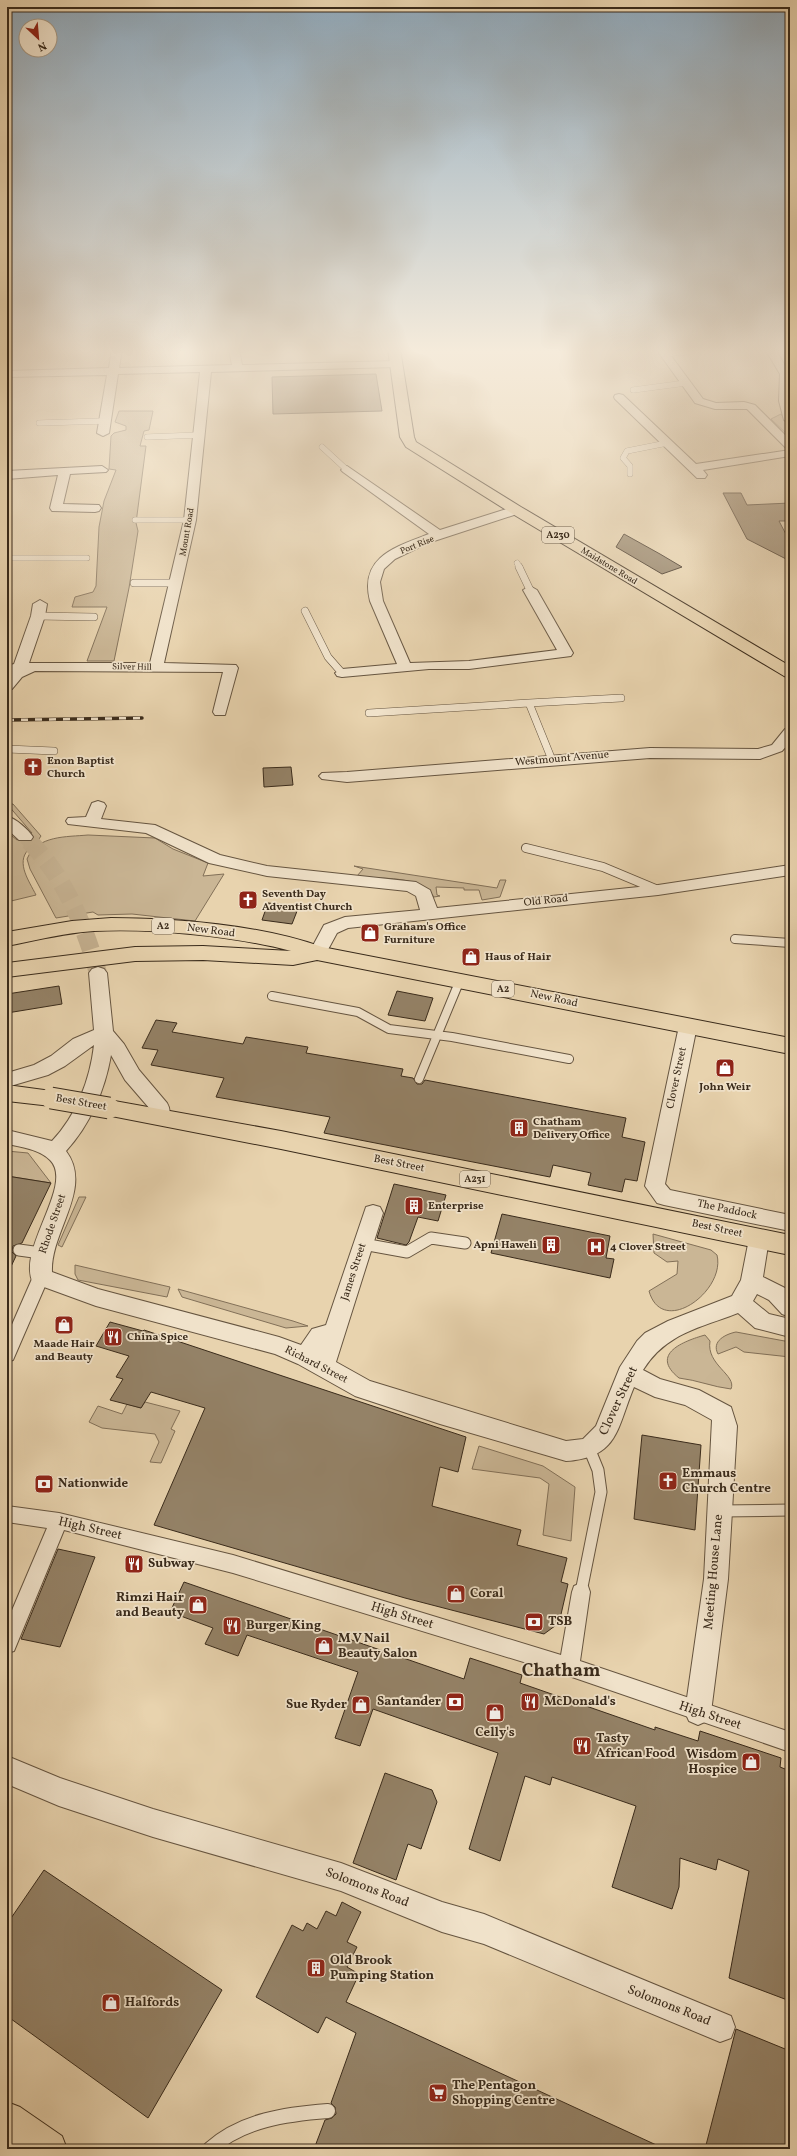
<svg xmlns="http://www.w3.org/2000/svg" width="797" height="2156" font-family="Vollkorn,serif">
<rect width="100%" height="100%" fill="#e8d3ae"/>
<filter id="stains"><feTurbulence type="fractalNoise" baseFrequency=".005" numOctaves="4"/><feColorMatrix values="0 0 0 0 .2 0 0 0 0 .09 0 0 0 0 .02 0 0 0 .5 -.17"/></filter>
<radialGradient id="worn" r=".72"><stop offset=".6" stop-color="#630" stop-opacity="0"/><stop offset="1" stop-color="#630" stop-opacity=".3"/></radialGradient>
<path fill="#cab695" stroke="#827058" d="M119 411H153L149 430 144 431 140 446H146L136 523 138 531 129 588 114 661H87L107 607H72L75 597 93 592 96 586 99 527 104 501 116 470 109 469 111 436 114 433 126 430V426L115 422Z
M781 414 790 429V437L771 419Z
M7 804H13L41 836C38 842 32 845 28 850 16 863 29 881 36 895L7 902V832L17 840 32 833Z
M88 835 155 838 173 849 208 863 203 876 224 874 195 921 132 914 98 915 93 912 56 918 30 869 27 859C37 835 67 837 88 835Z
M354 866 497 888 500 880H506L500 897 482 900 479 890H464V888L436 887 437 895 440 896 434 897C418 874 382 880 357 876L363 869Z
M7 1151 28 1153 51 1183 7 1176Z
M79 1197H86L62 1247 58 1245Z
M653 1234 711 1250 717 1255C726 1291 662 1338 649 1291L677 1274 678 1261 667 1262 654 1253Z
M75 1265 170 1287 167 1297 78 1280 75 1274Z
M178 1289 293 1321 308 1326 286 1328 182 1297Z
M736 1332 790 1342V1357L744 1352 736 1347 718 1354C711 1341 726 1334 736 1332Z
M705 1335 710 1341C706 1365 737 1375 731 1389 713 1387 697 1380 679 1378 649 1354 684 1341 705 1335Z
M145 1402 180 1411 171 1429 175 1431 161 1463 150 1462 159 1442 155 1434 102 1428 89 1422 98 1406 122 1414 127 1404 141 1408Z
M479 1446 543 1466 575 1487 571 1541 543 1535 549 1484 540 1478 472 1469Z"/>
<path fill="#948267" stroke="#3a2b1b" d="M376 374 382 411 273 414 272 377Z
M723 493H741L747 505 790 503V521H779L790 542V561L747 539Z
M624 534 660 554 682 567 662 574 616 547Z
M291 767 293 785 264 787 263 768Z
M268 903 299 906 292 924 262 920Z
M59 986 62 1004 7 1013V994Z
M397 991 433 998 425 1021 388 1015Z
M156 1020 177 1023 172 1032 243 1044 246 1037 308 1047 306 1053 403 1069 401 1076 413 1078 417 1084H422L425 1080 626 1118 622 1137 645 1142 637 1181 625 1179 622 1192 588 1185 591 1173 553 1165 550 1177 324 1133 330 1117 216 1097 224 1078 151 1065 158 1050 142 1048Z
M7 1176 51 1183 22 1243 13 1246 12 1252 16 1256 7 1275Z
M394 1184 446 1195 438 1221 418 1217 409 1242 406 1245 377 1238Z
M502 1214 610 1236 606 1258 614 1259 610 1278 491 1253Z
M110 1322 143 1331 144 1330 466 1437 458 1472 440 1467 432 1506 521 1530 517 1545 567 1558 561 1582 568 1584 559 1623 544 1634 405 1598 154 1525 205 1408 151 1392 141 1408 110 1400 123 1379 116 1377 129 1356 96 1346Z
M642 1435 701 1445 695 1530 634 1519Z
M58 1549 95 1557 60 1647 21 1639Z
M184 1582 464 1679 470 1658 522 1675 520 1683 655 1730V1727L698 1741 700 1731 781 1758 780 1767 790 1771V2001L729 1978 749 1871 718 1859 716 1870 680 1858 679 1887 672 1909 612 1887 636 1806 552 1777 550 1785 525 1776 500 1861 469 1849 498 1753 373 1709 360 1746 335 1738 358 1672 247 1635 238 1656 205 1644 213 1628 170 1612Z
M385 1773 432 1790 437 1802 421 1849 408 1844 396 1880 353 1863Z
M44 1870 222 1990 148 2118 7 2016V1924Z
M342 1902 361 1912 347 1942 357 1947 347 1967 359 1974 346 2002 665 2149H314L325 2120 332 2118 336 2114 335 2107 331 2103 356 2033 326 2017 318 2033 256 1997 292 1925 303 1931 307 1923 317 1929 326 1911 336 1916Z
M736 2029 790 2051V2149H705Z"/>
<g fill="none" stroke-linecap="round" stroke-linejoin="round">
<path stroke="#c5b191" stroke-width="14" stroke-dasharray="14 7" stroke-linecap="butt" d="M25 837 30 842"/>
<path stroke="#c5b191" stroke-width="18" stroke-dasharray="18 9" stroke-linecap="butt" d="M29 841C65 878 84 924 98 973"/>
<defs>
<path id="service-far4" d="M665 354 696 351
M633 390 686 383
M39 423 104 421
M147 437 200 435
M322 447 347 470
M630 474V466L623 458 627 451 667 443
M135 520H190
M7 558H87
M517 563 520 568"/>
<path id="service-far3" d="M519 567 530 590
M134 583H177
M305 611 328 657 342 673
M38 616 94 617
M369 713 529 703
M7 749 54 751
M552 760 529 703 621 698"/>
<path id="service-far2" d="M526 848 603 867 658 890
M735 939 790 943
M272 996 358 1012 389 1029 452 1037 569 1059
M419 1079 460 980"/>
<path id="service-far1" d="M363 1244 407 1252 431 1238 465 1243
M19 1250 41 1253
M721 1511 790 1510
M581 1592 601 1492 598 1470 589 1448"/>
<path id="service" d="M210 2149C242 2120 287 2114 328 2111"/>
<path id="pedestrian" d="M41 1271 47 1272 49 1277 13 1360 7 1362V1336L35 1272Z
M7 1506 59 1513 233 1555 561 1655 572 1592 574 1586 581 1583 588 1586 590 1592 580 1661 790 1732V1752L569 1676 233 1573 64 1530 14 1651 7 1653V1622L47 1528 7 1522Z"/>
<path id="minor" d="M112 349H122L119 368 232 365 229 349H239L242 365 397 361 402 364 397 367 211 372 196 520 164 663 236 665 238 668 225 715H215L213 712 223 672 35 671 22 677 12 689 7 690V677L9 675H7V666L14 664 31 616 33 604 40 600 47 604 45 616 29 663H150L184 520 200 372 118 374 109 433 103 436 97 433 107 375 7 377V371L109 368Z
M656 349H666L703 399 716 403 744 402 755 405 790 440V449L786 448 747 409H715L695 403Z
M765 349H775L790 374V423L784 420 779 401 780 374Z
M619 394 623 395 696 464 790 450V456L703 470 707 475 705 478H697L615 399 614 397 615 395Z
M102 466 108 470 106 472 70 474 63 504 99 505 101 508 99 511 95 512 52 511 50 508 58 475 7 479V471Z
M347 466 440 530 516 506 522 510 520 513 428 543 395 559 384 569 380 582 383 601 410 663 469 661 557 650 523 590 530 586 537 590 573 653 571 656 469 669H429L342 677 337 676 335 673 342 669 397 664 370 601C359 557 395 547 429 534L343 472 341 470 343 468Z
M790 728V742L782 751 760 759 650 758 347 782 322 779 319 776 322 773 347 772 650 748 758 749 772 745 785 729Z
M98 801 104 803 106 806 101 819 155 825 220 855 267 866 416 882 430 890 437 908 658 885 790 865V875L658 895 348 928 337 933 324 957 318 959 312 957 309 953 324 925 345 917 420 910 416 896 407 891 267 876 209 863 146 833 68 824 66 821 68 818 86 817 92 803Z
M7 816C16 819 28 829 33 837L31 840H19L7 829Z
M98 967 104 969 107 973 113 1031 124 1044 139 1070 167 1103C171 1110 170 1114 166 1121L159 1123 152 1121 149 1116 150 1109 125 1080 111 1055C105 1090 90 1125 66 1151 94 1188 50 1232 52 1272L98 1289 279 1337 301 1345 312 1329 326 1325 366 1207 373 1205 380 1207 383 1213 336 1362 370 1381 566 1441 583 1439 596 1426 620 1367 637 1341 645 1333 668 1321 732 1296 741 1280 749 1239 752 1233 759 1231 766 1233 769 1239 763 1277 785 1288 790 1293V1317L782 1314 769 1300 757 1294 753 1301 769 1314 790 1319V1337L755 1328 738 1313C700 1328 666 1333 643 1370L660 1379 699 1390 731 1407 737 1426 728 1579 711 1712 707 1721 698 1725 689 1721 685 1712 704 1579 712 1420 685 1405 655 1397 634 1387C617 1427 619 1458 566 1461L440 1424 355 1396 298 1364 275 1354 96 1306 33 1283C16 1249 75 1185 50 1160 39 1149 21 1147 7 1144V1130L52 1141C76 1116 90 1080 94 1045L65 1066 48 1075 7 1087V1073L34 1065 51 1056 73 1039 94 1030 89 973 92 969Z
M688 1020 694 1021 697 1026 665 1184 670 1190 790 1215V1231L664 1205 657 1203 645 1186 679 1026 682 1021Z
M7 1756 60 1778 153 1809 341 1863 442 1902 484 1914 731 2016 735 2027 731 2038 720 2042 484 1944 442 1932 341 1891 153 1837 59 1806 7 1784Z"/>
<path id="primary" d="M388 349H400L414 437 416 442 521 507 790 666V678L784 676 511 513 406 447 400 437Z
M111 918C176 918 261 925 322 947L790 1038V1054L317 960 293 965 203 960 135 961 7 977V963L135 947 203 946 291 951C234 936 153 928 94 931 65 933 36 940 7 946V932L72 921Z
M7 1085 59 1092 62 1098 59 1104 51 1106 7 1101Z
M109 1100 281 1131 790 1235V1255L281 1149 101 1114 98 1108 101 1102Z
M7 2102 20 2107 62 2136 67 2149H17L7 2142Z"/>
</defs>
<use href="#service-far4" stroke="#665540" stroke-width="6"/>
<use href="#service-far3" stroke="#665540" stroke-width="8"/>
<use href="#service-far2" stroke="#665540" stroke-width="10"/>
<use href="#service-far1" stroke="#665540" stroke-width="13"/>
<use href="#service" stroke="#665540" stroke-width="16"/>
<use href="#pedestrian" stroke="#665540" stroke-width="2"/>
<use href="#minor" stroke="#665540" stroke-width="2"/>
<use href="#primary" stroke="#3a2b1b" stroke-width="2"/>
<use href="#service-far4" stroke="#f0e2ca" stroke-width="5.5"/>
<use href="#service-far3" stroke="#f0e2ca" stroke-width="7"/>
<use href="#service-far2" stroke="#f0e2ca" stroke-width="8"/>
<use href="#service-far1" stroke="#f0e2ca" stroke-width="11"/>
<use href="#service" stroke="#f0e2ca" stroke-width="14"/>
<use href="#pedestrian" fill="#f0e2ca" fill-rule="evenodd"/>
<use href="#minor" fill="#f0e2ca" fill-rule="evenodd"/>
<use href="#primary" fill="#e8d3ae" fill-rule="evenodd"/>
<defs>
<path id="rail" d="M7 720 142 718"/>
</defs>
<use href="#rail" stroke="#3a2b1b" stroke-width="3.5"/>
<use href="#rail" stroke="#f0e2ca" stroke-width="2.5" stroke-dasharray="7" stroke-linecap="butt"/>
<defs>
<path id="primary-bridge" d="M51 1098 109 1108"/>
</defs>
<use href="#primary-bridge" stroke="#3a2b1b" stroke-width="23" stroke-linecap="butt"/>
<use href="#primary-bridge" stroke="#e8d3ae" stroke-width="21"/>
</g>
<linearGradient id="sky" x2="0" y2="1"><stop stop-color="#90aabd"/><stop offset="0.54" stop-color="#f5ebdb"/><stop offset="1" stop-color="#f5ebdb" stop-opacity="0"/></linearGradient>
<rect width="797" height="651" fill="url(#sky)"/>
<defs>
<symbol id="church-square" viewBox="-11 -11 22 22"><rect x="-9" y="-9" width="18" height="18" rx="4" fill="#8f2418" stroke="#f0e2ca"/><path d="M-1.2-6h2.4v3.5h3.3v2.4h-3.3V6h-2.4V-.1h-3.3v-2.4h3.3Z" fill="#fff"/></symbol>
<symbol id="shop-square" viewBox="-11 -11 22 22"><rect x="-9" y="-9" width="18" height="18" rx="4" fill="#8f2418" stroke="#f0e2ca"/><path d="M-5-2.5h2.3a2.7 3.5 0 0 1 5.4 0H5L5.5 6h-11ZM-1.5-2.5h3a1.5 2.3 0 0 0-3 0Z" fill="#fff"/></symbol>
<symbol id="building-square" viewBox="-11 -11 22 22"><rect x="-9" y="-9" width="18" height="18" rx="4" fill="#8f2418" stroke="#f0e2ca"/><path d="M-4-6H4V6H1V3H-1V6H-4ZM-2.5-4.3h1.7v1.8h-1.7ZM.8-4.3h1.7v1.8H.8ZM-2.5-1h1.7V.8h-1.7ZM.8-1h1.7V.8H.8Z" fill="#fff"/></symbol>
<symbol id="hospital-square" viewBox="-11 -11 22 22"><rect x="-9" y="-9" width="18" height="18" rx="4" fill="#8f2418" stroke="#f0e2ca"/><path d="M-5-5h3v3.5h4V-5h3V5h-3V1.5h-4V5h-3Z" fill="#fff"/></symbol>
<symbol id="restaurant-square" viewBox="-11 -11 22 22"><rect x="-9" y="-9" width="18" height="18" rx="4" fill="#8f2418" stroke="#f0e2ca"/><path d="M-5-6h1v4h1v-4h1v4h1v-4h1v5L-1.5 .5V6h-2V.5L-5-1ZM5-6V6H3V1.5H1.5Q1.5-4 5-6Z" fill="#fff"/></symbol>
<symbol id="bank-square" viewBox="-11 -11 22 22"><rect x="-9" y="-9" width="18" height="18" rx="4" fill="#8f2418" stroke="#f0e2ca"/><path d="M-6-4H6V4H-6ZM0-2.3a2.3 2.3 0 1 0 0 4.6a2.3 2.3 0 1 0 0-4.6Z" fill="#fff"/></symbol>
<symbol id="supermarket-square" viewBox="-11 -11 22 22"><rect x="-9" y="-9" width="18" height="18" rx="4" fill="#8f2418" stroke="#f0e2ca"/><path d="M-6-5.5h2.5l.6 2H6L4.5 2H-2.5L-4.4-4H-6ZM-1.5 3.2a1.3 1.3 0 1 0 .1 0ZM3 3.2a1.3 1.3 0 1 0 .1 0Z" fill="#fff"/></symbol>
</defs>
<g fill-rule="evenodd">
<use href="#church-square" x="22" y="756" width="22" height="22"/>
<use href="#church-square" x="237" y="889" width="22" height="22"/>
<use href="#shop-square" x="359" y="922" width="22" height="22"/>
<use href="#shop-square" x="460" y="946" width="22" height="22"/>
<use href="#shop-square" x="714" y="1057" width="22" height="22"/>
<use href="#building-square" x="508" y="1117" width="22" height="22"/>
<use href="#building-square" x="403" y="1195" width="22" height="22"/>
<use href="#building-square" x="540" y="1234" width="22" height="22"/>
<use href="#hospital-square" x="585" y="1236" width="22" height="22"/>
<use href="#shop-square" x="53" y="1314" width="22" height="22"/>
<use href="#restaurant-square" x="102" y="1326" width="22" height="22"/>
<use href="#church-square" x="657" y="1470" width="22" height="22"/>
<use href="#bank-square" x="33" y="1473" width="22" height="22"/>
<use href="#restaurant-square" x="123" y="1553" width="22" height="22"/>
<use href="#shop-square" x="445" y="1583" width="22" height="22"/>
<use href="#shop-square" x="187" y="1594" width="22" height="22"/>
<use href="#bank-square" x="523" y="1611" width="22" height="22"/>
<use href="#restaurant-square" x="221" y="1615" width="22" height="22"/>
<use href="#shop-square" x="313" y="1635" width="22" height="22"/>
<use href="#bank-square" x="444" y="1691" width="22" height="22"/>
<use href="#restaurant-square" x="519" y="1691" width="22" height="22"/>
<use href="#shop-square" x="350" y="1694" width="22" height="22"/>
<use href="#shop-square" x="484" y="1702" width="22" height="22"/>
<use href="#restaurant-square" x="571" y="1735" width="22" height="22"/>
<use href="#shop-square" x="740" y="1751" width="22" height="22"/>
<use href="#building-square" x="305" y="1957" width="22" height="22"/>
<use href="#shop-square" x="100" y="1992" width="22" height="22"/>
<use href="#supermarket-square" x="427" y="2082" width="22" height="22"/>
</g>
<g text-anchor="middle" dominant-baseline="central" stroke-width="3.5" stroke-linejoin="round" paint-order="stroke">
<g font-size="9" fill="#3a2b1b" stroke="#f0e2ca">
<text transform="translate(187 532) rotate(-80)">Mount Road</text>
<text transform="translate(417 545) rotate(-22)">Port Rise</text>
<text transform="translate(609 566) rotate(31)">Maidstone Road</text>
<text transform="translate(132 667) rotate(1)">Silver Hill</text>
</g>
<g fill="#f0e2ca" stroke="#716250" stroke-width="1">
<rect x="542" y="527" width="32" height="16" rx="3"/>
<rect x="152" y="918" width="22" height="16" rx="3"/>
<rect x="492" y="981" width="22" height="16" rx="3"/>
<rect x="460" y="1171" width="30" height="16" rx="3"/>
</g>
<g font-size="10" font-weight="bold" fill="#3a2b1b">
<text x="558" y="535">A230</text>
<text x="163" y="926">A2</text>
<text x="503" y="989">A2</text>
<text x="475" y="1179">A231</text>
</g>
<g font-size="11" fill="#3a2b1b" stroke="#f0e2ca">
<text transform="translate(562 759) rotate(-5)">Westmount Avenue</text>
<text transform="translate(546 901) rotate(-6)">Old Road</text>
<text transform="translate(211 931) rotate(7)">New Road</text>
<text transform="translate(554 999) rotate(12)">New Road</text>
<text transform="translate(677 1078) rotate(-78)">Clover Street</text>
<text transform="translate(81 1103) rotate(10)">Best Street</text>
<text transform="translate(399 1164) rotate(11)">Best Street</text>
<text transform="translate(727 1210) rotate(12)">The Paddock</text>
<text transform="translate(53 1224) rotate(-71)">Rhode Street</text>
<text transform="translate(717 1229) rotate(12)">Best Street</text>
<text transform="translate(354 1272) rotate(-72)">James Street</text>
<text transform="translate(316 1365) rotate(27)">Richard Street</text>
</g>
<g font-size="11" font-weight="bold" fill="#3a2b1b" stroke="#f0e2ca" text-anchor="start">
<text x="47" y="761">Enon Baptist<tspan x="47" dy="13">Church</tspan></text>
<text x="262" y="894">Seventh Day<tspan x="262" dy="13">Adventist Church</tspan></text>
<text x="384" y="927">Graham's Office<tspan x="384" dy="13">Furniture</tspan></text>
<text x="485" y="957">Haus of Hair</text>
<text x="725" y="1087" text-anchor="middle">John Weir</text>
<text x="533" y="1122">Chatham<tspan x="533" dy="13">Delivery Office</tspan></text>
<text x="428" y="1206">Enterprise</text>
<text x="537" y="1245" text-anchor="end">Apni Haweli</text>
<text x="610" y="1247">4 Clover Street</text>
<text x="127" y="1337">China Spice</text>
<text x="64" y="1344" text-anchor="middle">Maade Hair<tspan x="64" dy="13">and Beauty</tspan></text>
</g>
<g font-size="13" fill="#3a2b1b" stroke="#f0e2ca">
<text transform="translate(619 1401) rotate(-65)">Clover Street</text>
<text transform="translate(90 1529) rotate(13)">High Street</text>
<text transform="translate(714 1572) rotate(-85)">Meeting House Lane</text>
<text transform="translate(402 1616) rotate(17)">High Street</text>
<text transform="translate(710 1716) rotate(18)">High Street</text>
<text transform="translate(367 1888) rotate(21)">Solomons Road</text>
<text transform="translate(669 2006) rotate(22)">Solomons Road</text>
</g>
<g font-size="13" font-weight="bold" fill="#3a2b1b" stroke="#f0e2ca" text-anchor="start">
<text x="682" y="1474">Emmaus<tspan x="682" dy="15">Church Centre</tspan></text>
<text x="58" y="1484">Nationwide</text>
<text x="148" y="1564">Subway</text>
<text x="470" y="1594">Coral</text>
<text x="184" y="1598" text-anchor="end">Rimzi Hair<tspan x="184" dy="15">and Beauty</tspan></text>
<text x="548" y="1622">TSB</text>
<text x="246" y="1626">Burger King</text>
<text x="338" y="1639">M V Nail<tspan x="338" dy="15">Beauty Salon</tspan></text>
<text x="441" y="1702" text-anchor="end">Santander</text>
<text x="544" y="1702">McDonald's</text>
<text x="347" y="1705" text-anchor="end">Sue Ryder</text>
<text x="495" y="1733" text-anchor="middle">Celly's</text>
<text x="596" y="1739">Tasty<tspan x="596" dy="15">African Food</tspan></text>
<text x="737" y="1755" text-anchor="end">Wisdom<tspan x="737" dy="15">Hospice</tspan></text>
<text x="330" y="1961">Old Brook<tspan x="330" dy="15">Pumping Station</tspan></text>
<text x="125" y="2003">Halfords</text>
<text x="452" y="2086">The Pentagon<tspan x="452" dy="15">Shopping Centre</tspan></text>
</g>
<g font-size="18" font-weight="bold" fill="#3a2b1b" stroke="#f0e2ca">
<text x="561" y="1671">Chatham</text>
</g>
</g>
<rect width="797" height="2156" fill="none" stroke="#e8d3ae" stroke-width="24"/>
<rect x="8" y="8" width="781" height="2140" fill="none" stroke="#3a2b1b" stroke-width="2"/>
<rect x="12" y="12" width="773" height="2132" fill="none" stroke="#3a2b1b"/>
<g transform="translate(38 38) rotate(154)"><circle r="19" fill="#f0e2ca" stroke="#a79984"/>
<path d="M0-3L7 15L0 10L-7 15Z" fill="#8f2418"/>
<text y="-6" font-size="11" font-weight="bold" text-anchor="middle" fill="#3a2b1b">N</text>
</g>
<rect width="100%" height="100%" filter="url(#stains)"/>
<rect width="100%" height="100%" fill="url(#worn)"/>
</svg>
